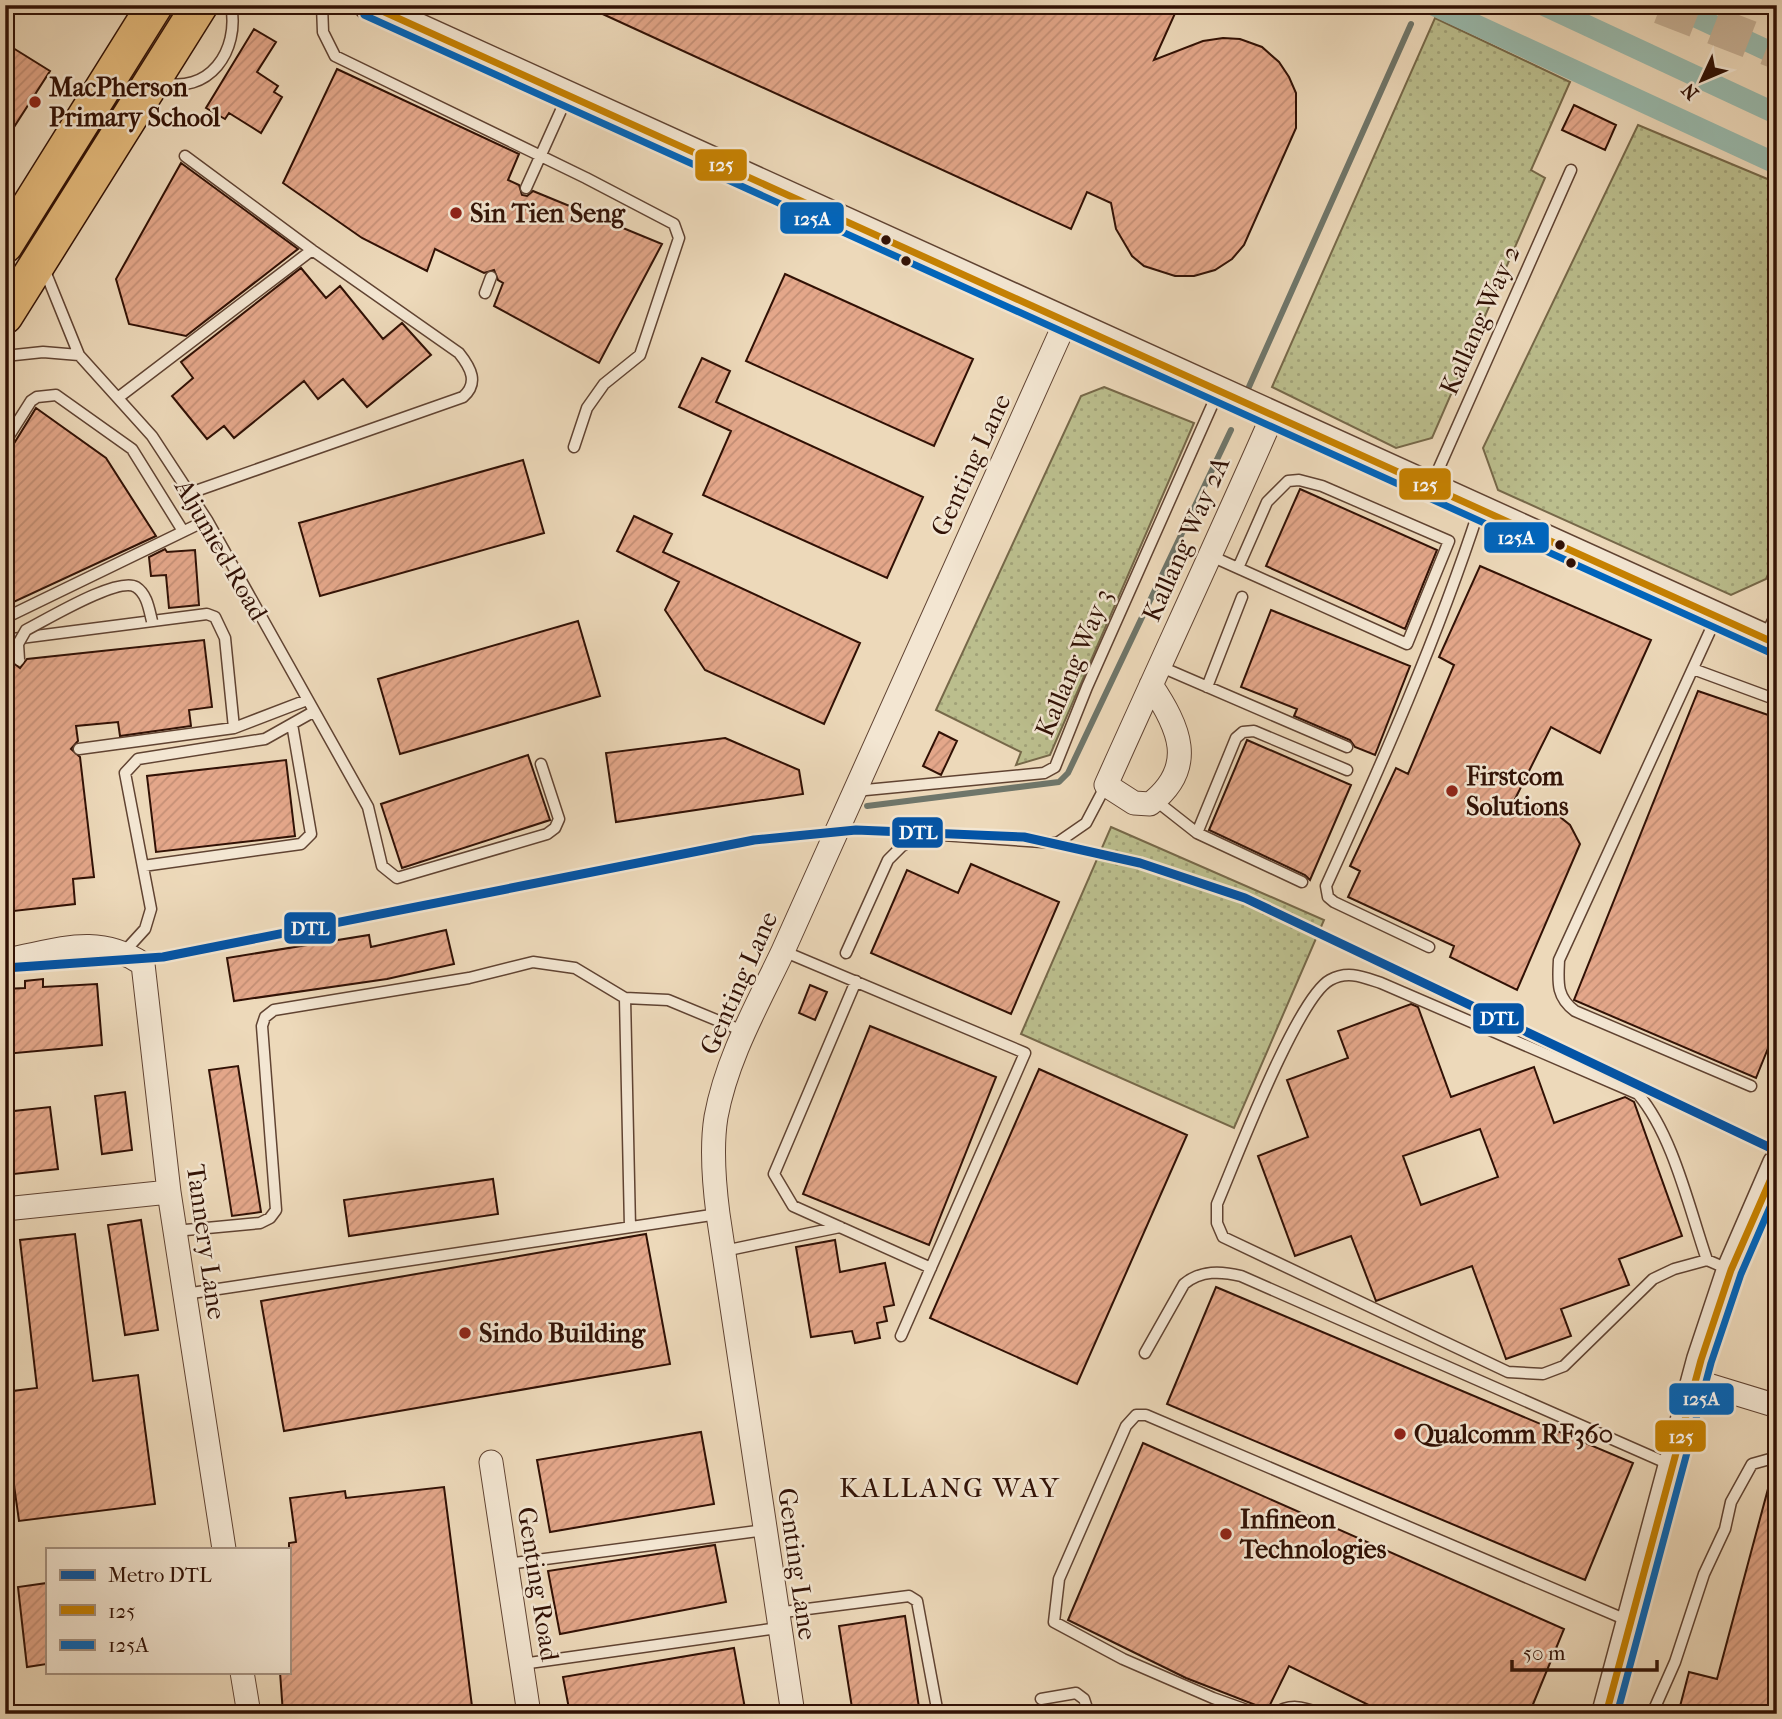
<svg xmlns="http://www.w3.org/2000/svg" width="1782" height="1719" font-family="'IM FELL French Canon',serif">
<defs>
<pattern id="grass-dots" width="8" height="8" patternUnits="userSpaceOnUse" patternTransform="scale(1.75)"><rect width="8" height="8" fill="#bbbe8d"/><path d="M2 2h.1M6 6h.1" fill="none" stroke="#a1a278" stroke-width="1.8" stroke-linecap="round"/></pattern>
<pattern id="building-hatch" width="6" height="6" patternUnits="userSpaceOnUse" patternTransform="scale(1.75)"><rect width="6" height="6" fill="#e4a78a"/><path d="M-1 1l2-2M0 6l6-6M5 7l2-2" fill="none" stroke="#c48f76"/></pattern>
</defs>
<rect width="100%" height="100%" fill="#edd9ba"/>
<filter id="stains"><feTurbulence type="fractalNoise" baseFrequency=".00286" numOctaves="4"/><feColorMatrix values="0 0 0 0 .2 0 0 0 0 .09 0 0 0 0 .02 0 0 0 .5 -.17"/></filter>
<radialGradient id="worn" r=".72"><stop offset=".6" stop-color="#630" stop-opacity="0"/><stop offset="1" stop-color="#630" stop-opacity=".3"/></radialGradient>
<path fill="url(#grass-dots)" stroke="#766849" stroke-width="2" d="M1435 18 1570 82 1531 170 1545 178 1432 438 1396 448 1272 387Z
M1638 125 1777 183V554L1766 579 1731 595 1498 490 1483 448Z
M1104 387 1194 423 1050 755 1016 765 1021 752 936 710 1081 396Z
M1111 827 1324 920 1234 1128 1021 1034Z"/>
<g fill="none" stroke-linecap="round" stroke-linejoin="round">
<path stroke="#6f766a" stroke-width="6" d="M1248 389 1411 24
M867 806 1059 782 1068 773 1231 430"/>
<path stroke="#99baad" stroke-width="21" d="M1433 5 1777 164
M1543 5 1777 114
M1670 5 1777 55"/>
</g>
<path fill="url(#building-hatch)" stroke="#311105" stroke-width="2" fill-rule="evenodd" d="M583 5H1169L1177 9 1154 60 1203 41 1223 38 1240 39 1262 47 1279 62 1289 77 1296 93V128L1244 245 1232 259 1215 270 1194 276H1175L1144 266 1132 256 1116 229 1111 203 1087 192 1071 229Z
M254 29 276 42 257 72 278 86 274 92 282 97 261 133 229 113 225 119 206 108Z
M5 43 50 71 5 141Z
M337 69 519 154 508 180 519 185 522 195 527 196 533 191 662 244 599 363 494 306 503 283 498 280 494 270 484 273 435 249 427 271 362 238 283 183Z
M1574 105 1616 125 1605 150 1562 130Z
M181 163 298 249 186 336 129 324 116 279Z
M301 268 326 298 340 286 383 339 402 323 431 355 367 407 343 379 318 399 304 381 234 438 224 426 207 439 172 396 193 378 181 362Z
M785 274 973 359 934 446 746 361Z
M702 358 730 371 716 402 923 497 887 578 703 495 731 431 679 407Z
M36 408 106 458 156 536 5 606V458Z
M523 460 544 533 320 596 299 523Z
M1300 489 1437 550 1405 629 1266 566Z
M634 516 672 534 663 552 860 643 824 724 705 670 665 610 679 582 617 551Z
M165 549 167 552 195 550 199 605 169 608 166 575 151 576 149 557Z
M1480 566 1651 640 1600 753 1551 727 1513 803 1555 813 1570 825 1580 844 1517 990 1450 957 1454 946 1348 897 1360 871 1350 866 1396 768 1408 774 1454 665 1439 657Z
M1271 610 1410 666 1375 755 1355 747 1350 740 1294 716 1297 709 1241 687Z
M578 621 600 696 400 754 378 679Z
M204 640 212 707 189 710 191 726 120 736 118 722 76 726 78 741 71 749 80 757 94 877 73 879 75 904 5 912V662L11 661 20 668 27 659Z
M1698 691 1777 718V1026L1756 1078 1574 1000Z
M939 732 957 741 941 775 923 766Z
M725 738 799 770 803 794 616 822 606 753Z
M1247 740 1351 785 1310 880 1305 875 1209 830Z
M528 755 550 820 402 868 381 804Z
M286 760 295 836 156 852 147 776Z
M971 864 1059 902 1011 1014 871 953 907 870 958 893Z
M446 930 454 964 387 979 234 1001 227 958 369 935 371 947Z
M43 979V987L97 984 102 1045 5 1054V989L25 988V981Z
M810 985 827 992 815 1020 799 1013Z
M1411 1004 1418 1007 1451 1097 1534 1067 1554 1123 1625 1097 1634 1102 1682 1236 1619 1259 1629 1285 1561 1309 1571 1336 1506 1359 1472 1266 1376 1301 1351 1236 1295 1256 1258 1156 1308 1137 1287 1080 1348 1058 1338 1031ZM1480 1129 1498 1177 1421 1205 1403 1156Z
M870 1026 996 1077 929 1245 803 1194Z
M238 1066 261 1212 232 1216 209 1070Z
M1039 1069 1187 1135 1077 1384 930 1318Z
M125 1092 132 1150 102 1154 95 1096Z
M50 1107 58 1169 5 1175V1112Z
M493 1179 498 1214 349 1236 344 1200Z
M141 1220 158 1330 125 1335 108 1225Z
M75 1234 93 1381 138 1375 155 1504 19 1521 5 1421V1392L37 1388 20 1240Z
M646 1234 670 1364 284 1431 261 1301Z
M835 1240 840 1272 885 1263 894 1305 884 1307 887 1321 877 1323 880 1338 855 1343 852 1331 811 1337 796 1247Z
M1216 1287 1633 1463 1585 1580 1167 1404Z
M701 1432 714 1504 550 1532 537 1460Z
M1143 1443 1564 1629 1529 1714H1387L1289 1666 1266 1713 1261 1707 1186 1678 1068 1620Z
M1772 1474 1777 1475V1685H1774L1766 1714H1678L1689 1672 1717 1679Z
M444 1487 473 1714H283L280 1672H289V1543L296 1542 290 1498 345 1491 346 1498Z
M715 1545 726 1602 560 1634 548 1571Z
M47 1583V1664L27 1667 18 1587Z
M905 1616 920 1714H853L839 1626Z
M734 1648 746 1714H570L563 1677Z"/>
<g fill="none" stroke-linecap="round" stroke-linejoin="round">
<path stroke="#c7b196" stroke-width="38" stroke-dasharray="38 19" stroke-linecap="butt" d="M1661 5 1777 50"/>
<defs>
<path id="service" d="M322 5 323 32 335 56 586 178 674 224 679 238 640 355 604 384 587 408 574 447
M1740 5 1744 7
M159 82C209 96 240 51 231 5
M185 156 312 250 459 353C471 368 479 383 463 397L190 493
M526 188 567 97
M43 266 79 355 152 436 207 520 368 807 382 866 397 878 547 834 555 828 559 819 541 764
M485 293 491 277
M5 356 43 352 79 355
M119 397 312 250
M5 442 31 401 37 397 56 395 132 449 183 531
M1431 486 1571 170
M1211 556 1407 644 1449 541 1322 486 1299 480 1288 481 1267 502 1238 568
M5 618 207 520
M1716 618 1559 960C1558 982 1556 997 1575 1011L1751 1086
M1765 637 1777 612
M5 640 207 614 215 617 225 638 234 728
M1159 666 1347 747
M1693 669 1777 700
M1207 687 1242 597
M79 749 234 728 307 700
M855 791 1044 773 1055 767 1087 687 1218 392
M1155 800 1197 833 1302 882
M1197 833 1236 738 1243 732 1254 731 1347 770
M143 866 301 844 311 834 292 724
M1429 947 1334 902 1328 897 1326 886C1382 763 1437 639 1479 510
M783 951 1025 1053 901 1336
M124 952 145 929 151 909 125 773 138 759 265 739 313 712
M846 953 888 860 902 846 920 836 942 835 1057 843 1086 823 1106 785
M856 981 774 1174 793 1206 931 1268
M625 998 630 1227
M175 1231 260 1223 270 1218 276 1210 262 1026 265 1017 274 1010 469 978 533 962 575 968 625 998 668 1000 743 1031
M724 1251 840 1227
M1707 1260C1689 1208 1673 1135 1638 1094L1381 983C1363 977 1348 970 1330 980 1297 998 1235 1162 1217 1204V1223L1223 1237 1508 1372 1543 1374 1564 1366 1653 1279 1674 1269 1707 1260 1728 1269
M185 1294 718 1214
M1145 1353 1184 1284C1201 1270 1221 1271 1241 1276L1671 1465
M507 1564 765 1530
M776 1613 909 1596 917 1601 938 1714
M522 1664 778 1628
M1041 1699 1076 1693 1084 1699 1089 1714
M1258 1714 1213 1698 1123 1659 1054 1622 1059 1579 1126 1426 1136 1415H1146L1629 1621
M1274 1714C1291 1702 1305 1708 1323 1714
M1652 1714 1675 1662 1704 1574 1725 1529 1731 1502 1752 1464 1777 1457"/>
<path id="minor" d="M1151 685C1179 727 1198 767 1150 804L1134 803 1106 785C1161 662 1218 540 1272 417
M5 960C58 951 96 933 143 964L169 1192 224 1549
M5 1209 169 1192
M1695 1381 1777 1406
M491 1462 529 1714
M242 1672 249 1714
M793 1714 718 1214C714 1183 711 1148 716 1117 727 1057 758 1004 783 951L1065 323"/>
<path id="tertiary" d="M368 5 1777 644
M1606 1714 1701 1360 1731 1270 1777 1164"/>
<path id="primary" d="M5 245 155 5
M5 316 200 5"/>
</defs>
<use href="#service" stroke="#604332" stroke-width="13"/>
<use href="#minor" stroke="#604332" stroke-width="25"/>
<use href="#tertiary" stroke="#604332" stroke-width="31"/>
<use href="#primary" stroke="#311105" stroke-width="38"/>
<use href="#service" stroke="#f3e6d2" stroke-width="10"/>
<use href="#minor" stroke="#f3e6d2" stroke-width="23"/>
<use href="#tertiary" stroke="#f3e6d2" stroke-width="28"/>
<use href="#primary" stroke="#e6bc7d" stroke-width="35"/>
<defs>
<path id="service-bridge" d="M19 660 18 644 26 630C46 620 118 576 136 587 147 594 149 609 152 621"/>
</defs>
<use href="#service-bridge" stroke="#604332" stroke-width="13" stroke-linecap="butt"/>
<use href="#service-bridge" stroke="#f3e6d2" stroke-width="10"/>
<defs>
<path id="bus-1" d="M369 5 1777 644
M1606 1714 1701 1360 1731 1270 1777 1165"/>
<path id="bus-2" d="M364 15 1773 654
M1617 1714 1711 1363 1741 1274 1777 1191"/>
</defs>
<use href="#bus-1" stroke="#f3e6d2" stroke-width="12"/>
<use href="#bus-2" stroke="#f3e6d2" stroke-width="12"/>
<use href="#bus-1" stroke="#c68101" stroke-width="7"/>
<use href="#bus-2" stroke="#0065bd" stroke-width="7"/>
<defs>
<path id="metro-1" d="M5 968 163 957 754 840 856 830 1024 837 1140 863 1245 898 1777 1151"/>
</defs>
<use href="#metro-1" stroke="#f3e6d2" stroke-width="14"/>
<use href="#metro-1" stroke="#0354a6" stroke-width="9"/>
</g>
<g fill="#8f2418" stroke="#f3e6d2" stroke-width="2.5">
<circle cx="35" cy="102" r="7"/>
<circle cx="456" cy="213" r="7"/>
<circle cx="1452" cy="791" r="7"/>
<circle cx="465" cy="1333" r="7"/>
<circle cx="1400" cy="1434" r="7"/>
<circle cx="1226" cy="1534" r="7"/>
</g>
<g fill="#311105" stroke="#f3e6d2" stroke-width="2.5">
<circle cx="886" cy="240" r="6"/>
<circle cx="906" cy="261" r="6"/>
<circle cx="1560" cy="545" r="6"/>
<circle cx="1571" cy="563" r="6"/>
</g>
<g text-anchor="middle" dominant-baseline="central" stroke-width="5" stroke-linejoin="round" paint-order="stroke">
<g font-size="26" font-weight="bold" fill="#311105" stroke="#f3e6d2" text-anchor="start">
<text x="49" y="87">MacPherson<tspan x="49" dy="30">Primary School</tspan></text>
<text x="470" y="213">Sin Tien Seng</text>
<text x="1466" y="776">Firstcom<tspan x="1466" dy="30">Solutions</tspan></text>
<text x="479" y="1333">Sindo Building</text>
<text x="1414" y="1434">Qualcomm RF360</text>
<text x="1240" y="1519">Infineon<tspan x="1240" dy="30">Technologies</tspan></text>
</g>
<g font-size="26" fill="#311105" stroke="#f3e6d2">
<text transform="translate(1480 320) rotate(-66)">Kallang Way 2</text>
<text transform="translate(971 465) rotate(-65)">Genting Lane</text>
<text transform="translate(1186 539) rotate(-66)">Kallang Way 2A</text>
<text transform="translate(221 550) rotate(60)">Aljunied Road</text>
<text transform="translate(1074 663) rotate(-67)">Kallang Way 3</text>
<text transform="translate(739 983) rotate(-66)">Genting Lane</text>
<text transform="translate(206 1242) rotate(82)">Tannery Lane</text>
<text transform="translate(797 1564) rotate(82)">Genting Lane</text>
<text transform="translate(538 1584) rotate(81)">Genting Road</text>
</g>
<g font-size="28" letter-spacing="2" fill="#311105" stroke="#f3e6d2">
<text x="950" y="1487">KALLANG WAY</text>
</g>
</g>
<g stroke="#f3e6d2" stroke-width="2.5">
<rect x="694" y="148" width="54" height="34" rx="7" fill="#c68101"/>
<rect x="779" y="201" width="66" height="34" rx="7" fill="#0065bd"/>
<rect x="1398" y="467" width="54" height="34" rx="7" fill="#c68101"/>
<rect x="1483" y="521" width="67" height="33" rx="7" fill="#0065bd"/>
<rect x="891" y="816" width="53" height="33" rx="7" fill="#0354a6"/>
<rect x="283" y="911" width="54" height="34" rx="7" fill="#0354a6"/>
<rect x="1472" y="1002" width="53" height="33" rx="7" fill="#0354a6"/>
<rect x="1668" y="1382" width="67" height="34" rx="7" fill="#0065bd"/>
<rect x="1654" y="1419" width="53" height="34" rx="7" fill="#c68101"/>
</g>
<g font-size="19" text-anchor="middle" font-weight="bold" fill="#fff">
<text x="721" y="171">125</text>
<text x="812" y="225">125A</text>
<text x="1425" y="491">125</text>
<text x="1516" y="544">125A</text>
<text x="918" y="839">DTL</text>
<text x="310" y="935">DTL</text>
<text x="1499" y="1025">DTL</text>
<text x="1701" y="1405">125A</text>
<text x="1681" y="1443">125</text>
</g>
<rect width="1782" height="1719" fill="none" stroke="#edd9ba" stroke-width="28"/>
<rect x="7" y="7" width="1768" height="1705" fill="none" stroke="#311105" stroke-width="3.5"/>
<rect x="14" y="14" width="1754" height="1691" fill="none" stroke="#311105" stroke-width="2"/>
<rect x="46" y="1548" width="245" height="126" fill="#f3e6d2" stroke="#a59180" stroke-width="2"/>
<rect x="60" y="1570" width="35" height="10" fill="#0354a6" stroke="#a59180" stroke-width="2"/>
<text x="108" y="1582" font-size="21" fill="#311105">Metro DTL</text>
<rect x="60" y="1605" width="35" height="10" fill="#c68101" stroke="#a59180" stroke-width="2"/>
<text x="108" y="1618" font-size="21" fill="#311105">125</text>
<rect x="60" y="1640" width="35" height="10" fill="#0065bd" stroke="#a59180" stroke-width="2"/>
<text x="108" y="1652" font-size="21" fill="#311105">125A</text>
<g transform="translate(1702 80) rotate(226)" stroke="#f3e6d2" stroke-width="5" paint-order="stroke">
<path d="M0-5L12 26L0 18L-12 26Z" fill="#311105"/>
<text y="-10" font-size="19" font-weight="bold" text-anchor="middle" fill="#311105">N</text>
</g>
<path d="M1512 1660v10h145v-10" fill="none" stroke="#311105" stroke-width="3.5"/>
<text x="1523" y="1660" font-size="21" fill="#311105" stroke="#f3e6d2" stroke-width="5" paint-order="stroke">50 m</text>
<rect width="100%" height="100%" filter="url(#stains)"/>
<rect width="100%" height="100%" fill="url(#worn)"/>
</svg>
